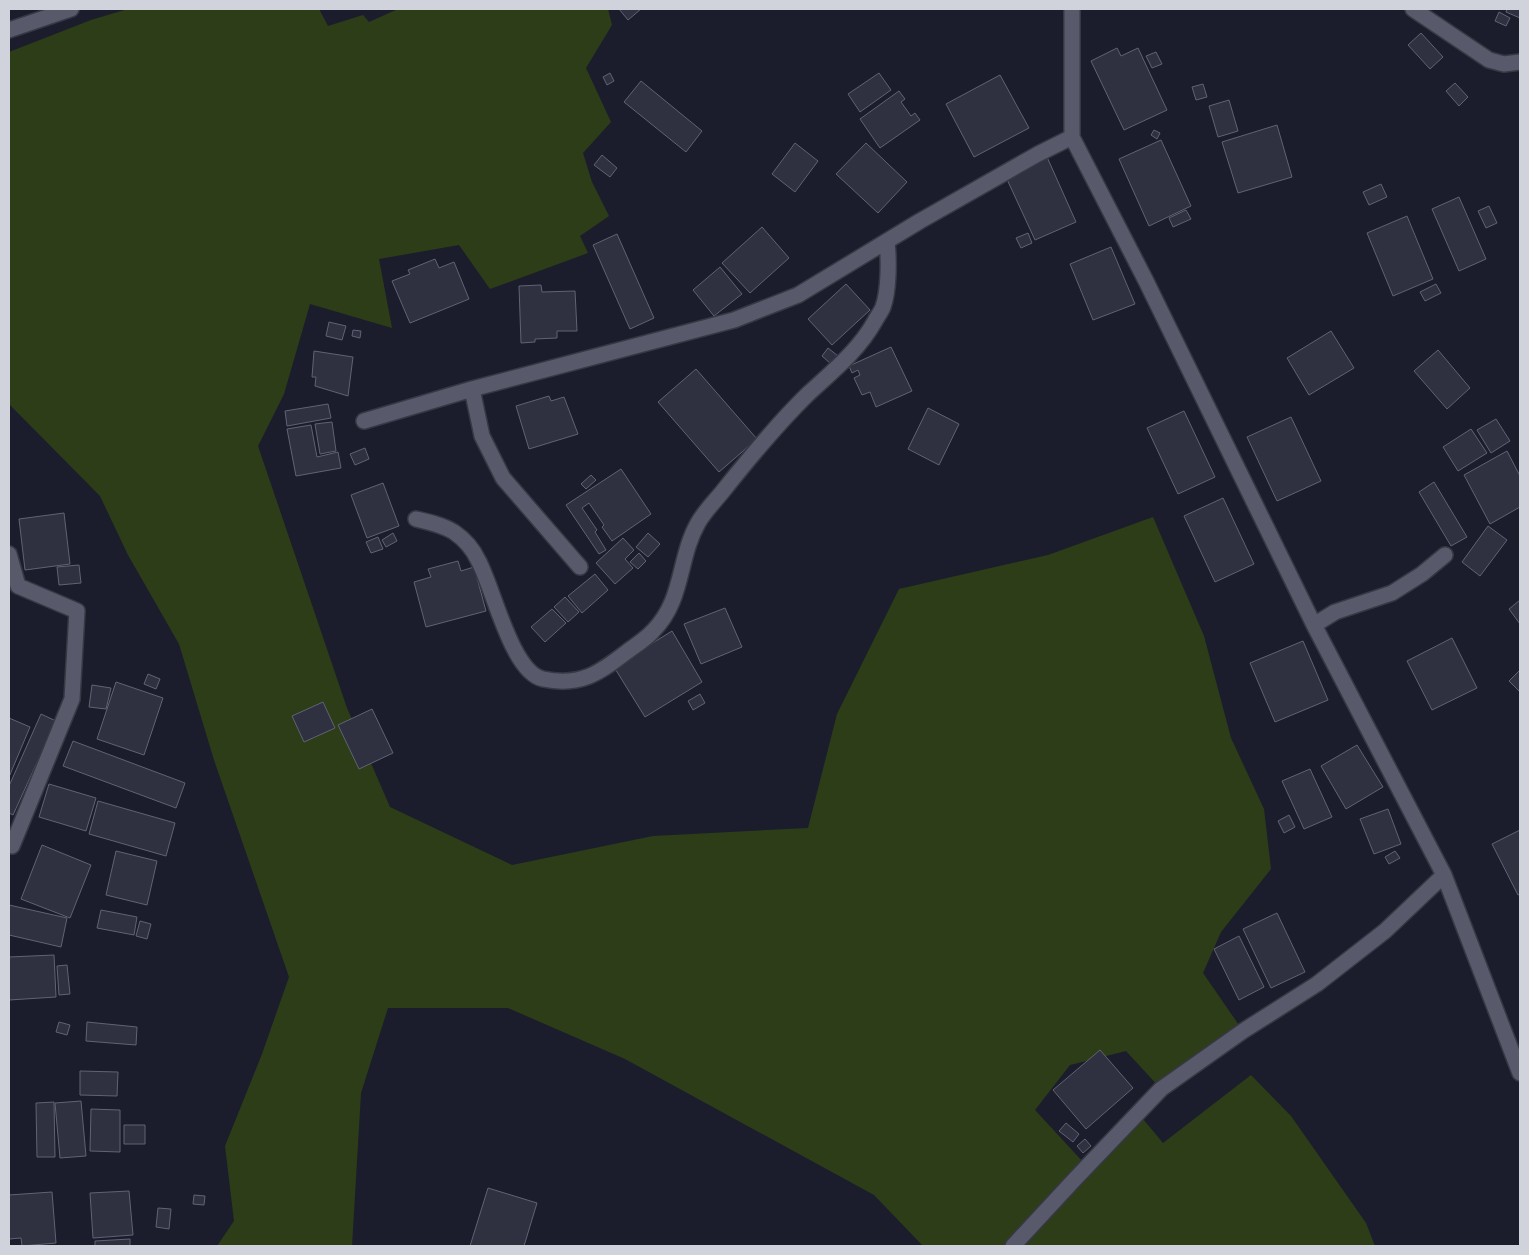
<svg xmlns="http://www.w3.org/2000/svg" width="1529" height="1255" font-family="'Public Sans',sans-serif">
<rect width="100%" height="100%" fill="#1c1d2c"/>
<path fill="#2d3d18" d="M128 9H319L328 26 363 15 369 22 398 9H608L612 25 586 68 611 122 583 153 592 182 609 216 580 236 588 253 490 289 459 245 379 259 392 328 310 304 284 394 258 446 347 708 390 807 512 865 653 836 808 828 837 714 899 589 1048 555 1153 517 1204 636 1231 738 1264 809 1271 869 1221 932 1203 973 1243 1031 1161 1089 1126 1051 1070 1065 1035 1110 1083 1162 1143 1119 1163 1143 1251 1075 1291 1116 1366 1223 1375 1246H923L874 1195 625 1059 508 1008H388L361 1093 352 1246H217L234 1221 225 1146 262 1054 289 977 214 760 179 644 128 555 100 496 9 404V52L91 20Z"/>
<path fill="#2f3141" stroke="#606375" d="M619 9H641L628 20Z
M1507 9H1520V18L1506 12Z
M1499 12 1510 18 1506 26 1495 21Z
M1421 33 1443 57 1430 69 1408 45Z
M1117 48 1121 56 1138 48 1167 110 1124 130 1091 61Z
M1156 52 1162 64 1152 68 1146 56Z
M610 73 614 81 607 85 603 77Z
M879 73 891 90 860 112 848 94Z
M1000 75 1029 128 974 157 946 104Z
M641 81 702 131 686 152 624 102Z
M1455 83 1468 97 1459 106 1446 91Z
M1203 84 1207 97 1196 100 1192 87Z
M899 91 905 99 901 102 911 116 915 113 920 120 880 148 860 119Z
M1229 100 1238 131 1218 137 1209 106Z
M1277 125 1292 177 1238 193 1222 142Z
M1154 130 1160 133 1157 139 1151 135Z
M1161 140 1191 206 1149 226 1119 159Z
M795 143 818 161 795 192 772 174Z
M866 143 907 182 878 213 836 174Z
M602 155 617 168 610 177 594 165Z
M1047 157 1076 222 1035 240 1005 175Z
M1381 184 1387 197 1369 205 1363 192Z
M1459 197 1486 259 1459 271 1432 209Z
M1489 206 1497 223 1486 228 1478 211Z
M1186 210 1191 219 1173 227 1169 218Z
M1407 216 1433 279 1393 296 1367 233Z
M762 227 789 258 750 293 722 263Z
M1028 233 1032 243 1021 248 1016 238Z
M617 234 654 318 630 329 593 245Z
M1111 247 1135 304 1093 320 1070 264Z
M435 259 439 268 454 262 469 299 410 323 392 281 410 274 408 270Z
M720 267 742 294 714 316 693 290Z
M846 284 870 310 832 345 808 319Z
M1436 284 1441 293 1425 301 1420 292Z
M541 285 542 292 575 291 577 331H557V338L535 339V342L521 343 519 286Z
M329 322 346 326 342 340 326 336Z
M353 330 361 331 360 338 352 336Z
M1331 331 1354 368 1309 395 1287 358Z
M891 347 912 391 876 407 870 392 862 395 854 378 860 375 858 370 852 373 849 366Z
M828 348 838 356 831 364 822 356Z
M1438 350 1470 388 1447 409 1414 371Z
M314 351 353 357 348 396 315 386 316 377H312Z
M696 369 757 439 719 472 658 402Z
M549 396 551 401 564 397 578 434 529 449 516 406Z
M328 404 331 418 287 426 285 411Z
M928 408 959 424 939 465 908 449Z
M1184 411 1215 477 1178 494 1147 428Z
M1291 417 1321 481 1277 501 1247 437Z
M1496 419 1510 441 1491 453 1477 430Z
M332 422 336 451 320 454 315 424Z
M311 425 317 457 338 452 341 468 296 476 287 429Z
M1471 429 1487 453 1458 471 1443 447Z
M365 448 369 459 355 465 350 454Z
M1507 451 1520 476V507L1490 524 1464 475Z
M621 469 651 514 612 541 602 527 604 525 589 503 582 508 597 530 595 532 606 550 599 554 566 505Z
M591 475 596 480 586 489 581 484Z
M1434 482 1467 537 1451 546 1419 492Z
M383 483 399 526 367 538 351 495Z
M1223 498 1254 564 1215 582 1184 516Z
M64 513 70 564 25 570 19 519Z
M1488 526 1507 540 1480 576 1462 562Z
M393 533 397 541 386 547 382 540Z
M648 533 660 544 648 557 636 547Z
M378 537 383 549 371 553 366 542Z
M623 538 634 550 625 559 633 568 615 584 596 563Z
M639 553 646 561 638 569 630 562Z
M458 561 461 571 474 567 486 611 426 627 414 582 431 577 428 569Z
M79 565 81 583 59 585 57 567Z
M595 574 608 590 582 613 568 596Z
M565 597 579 612 568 622 554 607Z
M1520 600V624L1509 609Z
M725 608 742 647 701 664 684 624Z
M552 609 566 623 545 642 531 627Z
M672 631 702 682 645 717 614 667Z
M1452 638 1477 688 1432 710 1407 661Z
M1303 641 1328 700 1275 722 1250 663Z
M1520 670V692L1509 681Z
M148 674 160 679 156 689 144 684Z
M116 682 163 698 144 755 97 739Z
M92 685 111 688 106 709 89 707Z
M700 694 705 703 693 710 688 701Z
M323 702 335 728 304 742 292 716Z
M372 709 393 753 359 769 338 725Z
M41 714 56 721 13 815 9 813V786Z
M9 718 30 727 9 777Z
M73 741 185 783 176 808 63 766Z
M1357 745 1383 787 1346 809 1321 766Z
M1310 769 1332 817 1304 829 1282 781Z
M49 784 96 798 86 831 39 817Z
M98 801 175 823 166 856 89 834Z
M1388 809 1401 844 1374 854 1360 819Z
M1289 815 1295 827 1284 833 1278 821Z
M1520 830V894L1518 895 1492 844Z
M42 845 91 865 70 918 21 899Z
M116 851 157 861 147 905 106 895Z
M1395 851 1400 858 1389 864 1385 857Z
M9 905 67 918 61 947 9 935Z
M101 910 137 917 134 935 97 928Z
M1277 913 1305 972 1271 988 1243 929Z
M140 921 151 924 147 939 136 936Z
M1239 936 1264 987 1239 1000 1214 949Z
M54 955 56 997 9 1000V957Z
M67 965 70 994 59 995 57 966Z
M59 1022 70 1025 67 1035 56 1032Z
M87 1022 137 1027 136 1045 86 1041Z
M1100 1050 1133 1088 1086 1129 1053 1090Z
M80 1071 118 1072 117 1096 80 1095Z
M81 1101 86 1156 60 1158 55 1103Z
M54 1102 55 1157H37L36 1103Z
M91 1109 120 1110V1152L90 1151Z
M1066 1123 1079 1134 1073 1142 1059 1131Z
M124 1125H145V1144H124Z
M1085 1139 1091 1146 1083 1153 1077 1146Z
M488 1188 537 1203 524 1246H470Z
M129 1191 133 1235 93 1238 90 1193Z
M52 1192 56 1243 22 1246 21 1238 9 1239V1195Z
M194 1195 205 1196 204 1205 193 1204Z
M158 1208 171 1209 169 1229 156 1227Z
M130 1239V1246H95V1241Z"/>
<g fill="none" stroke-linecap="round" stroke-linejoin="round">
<defs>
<path id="street" d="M1072 9V137L1146 281 1314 625 1444 875 1520 1073
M1413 9 1489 60 1504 64 1520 62
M9 30 71 9
M472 389 482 436 503 478 580 567
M364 421 472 389 734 320 798 295 920 221 1038 154 1072 137
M416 519C429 522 443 525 454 532 464 539 473 549 478 560 493 586 511 672 543 679 581 687 599 673 628 651 636 645 646 639 653 631 684 600 678 558 698 523 704 512 715 501 723 491 750 457 778 423 809 393 833 371 859 350 875 321 877 317 881 312 883 307 889 290 889 260 887 242
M9 554 18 586 77 611 72 699 12 846 9 845
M1314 625 1335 612 1392 593 1422 574 1445 555
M1013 1246 1075 1179 1161 1089 1243 1031 1317 984 1385 931 1444 875"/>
</defs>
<use href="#street" stroke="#373844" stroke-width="18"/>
<use href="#street" stroke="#585a6c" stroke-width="15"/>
</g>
<rect width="1529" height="1255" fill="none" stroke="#d0d2dc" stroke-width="20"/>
</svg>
